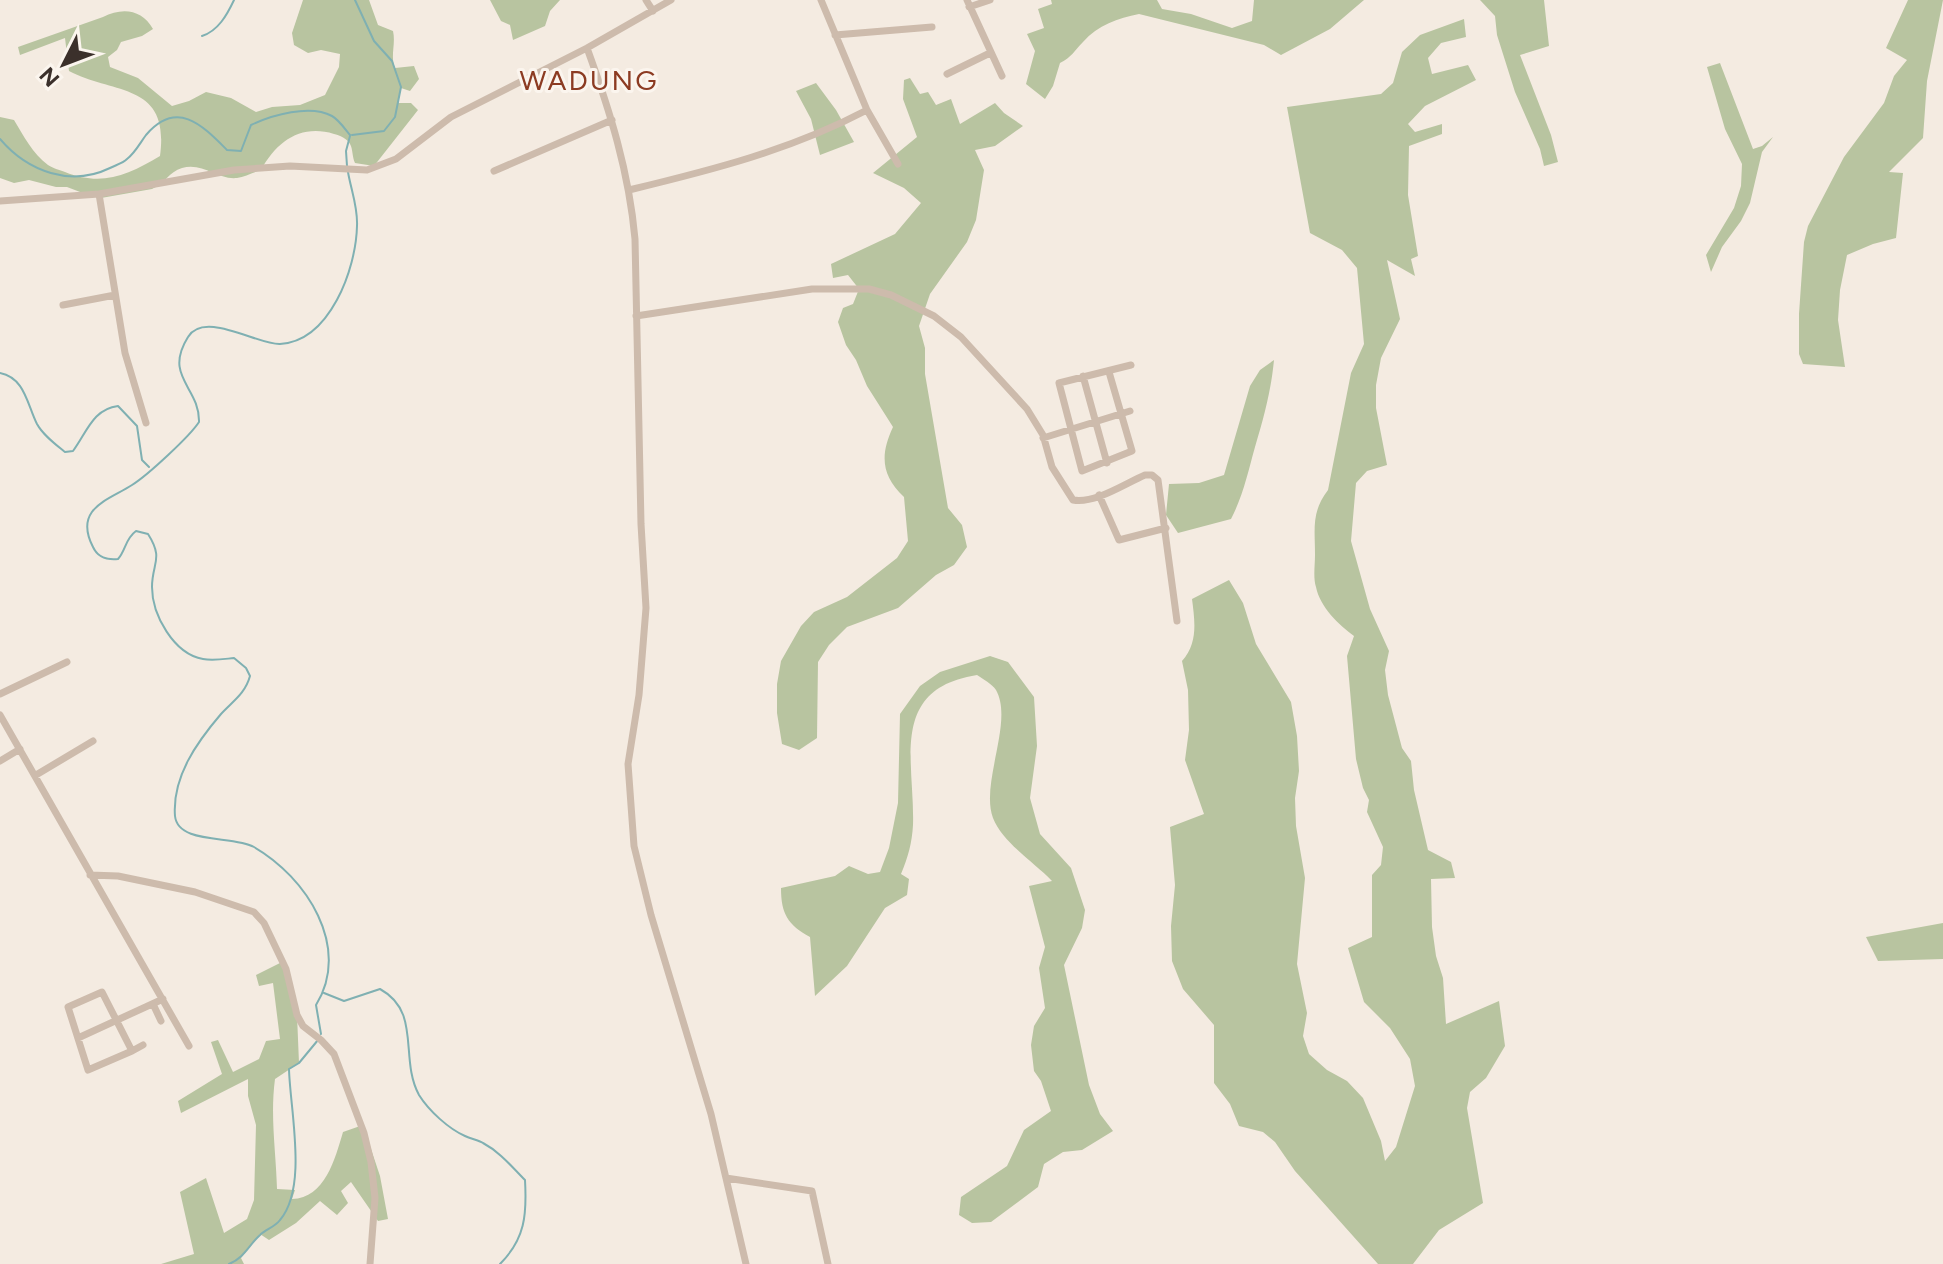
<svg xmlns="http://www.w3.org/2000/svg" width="1943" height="1264" font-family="Figtree,sans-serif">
<rect width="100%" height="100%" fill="#f4ebe1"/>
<path fill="#b8c4a0" d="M303 0H369L378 25 393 31C396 44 390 56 395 68L414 66 419 79 410 91 401 88 398 103H411L418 110 374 166 355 163C352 157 353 149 350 144 348 139 339 135 334 134 301 124 277 141 261 170 254 172 245 177 237 178 217 180 203 162 182 168 169 172 164 184 152 189L101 198 88 195 67 187H56L29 180 14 183 0 178V117L14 120C23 135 33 154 48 165 52 168 60 170 65 172 102 187 128 175 160 156 170 82 115 95 69 71L65 38 20 55 18 47 103 17C122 7 142 9 153 29L142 36 121 42 117 50 108 57 110 67 138 78 172 106 189 101 206 92 231 98 256 112 272 107 300 105 325 95 339 67 340 54 321 50 308 53 294 45 292 33Z
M490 0H560L550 11 545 26 513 40 510 25 501 21Z
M1051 0H1157L1162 9 1191 14 1232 28 1252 21 1254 0H1364L1330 29 1281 55 1264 45 1139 14C1118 18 1098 25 1083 42 1074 51 1072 57 1060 63L1053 86 1045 99 1026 84 1035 51 1027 34 1044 28 1038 9 1052 4Z
M1480 0H1544L1549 46 1520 55 1551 135 1558 162 1544 166 1540 149 1515 92 1497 35 1495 16Z
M1908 0H1943L1927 81 1923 138 1889 172 1903 173 1896 238 1873 244 1847 255 1840 290 1838 320 1845 367 1803 364 1799 354V314L1804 242 1808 226 1844 157 1884 103 1894 76 1907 60 1886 48Z
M1464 19 1466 37 1441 43 1428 58 1432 74 1468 65 1476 80 1425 106 1408 124 1415 132 1442 124V134L1409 146 1408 195 1418 256 1411 259 1415 276 1387 260 1400 319 1381 358 1376 385V408L1387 465 1367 471 1356 483 1351 541 1370 609 1389 651 1385 670 1388 695 1402 748 1411 761 1414 790 1428 850 1451 862 1455 878 1431 879 1432 927 1436 956 1443 978 1446 1024 1499 1001 1505 1046 1486 1078 1470 1092 1467 1108 1483 1203 1439 1230 1413 1264H1378L1295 1171 1275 1142 1263 1132 1239 1126 1230 1104 1214 1083V1025L1183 989 1172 961 1171 926 1175 885 1170 827 1204 814 1185 760 1189 730 1188 690 1182 661C1198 643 1195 622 1192 599L1229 580 1243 603 1256 644 1291 702 1297 736 1299 771 1295 798 1296 826 1305 878 1297 964 1307 1013 1303 1036 1309 1054 1327 1070 1347 1081 1363 1098 1381 1141 1385 1161 1396 1147 1415 1086 1410 1059 1390 1028 1364 1002 1348 948 1372 937V875L1381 865 1383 847 1367 812 1369 800 1363 788 1356 759 1347 656 1354 636C1339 625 1320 607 1316 587 1313 578 1315 565 1315 555 1315 529 1311 512 1328 490L1351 373 1364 344 1357 268 1342 250 1310 233 1287 107 1381 94 1393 83 1402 52 1420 35Z
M1720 63 1753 149 1762 146 1773 137 1762 152 1750 203 1741 221 1722 247 1711 272 1706 255 1734 208 1741 186 1742 164 1725 129 1707 67Z
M910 78 920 94 928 92 936 105 951 99 960 124 995 103 1004 113 1023 126 995 146 975 150 984 170 976 220 967 242 930 294 919 326 925 348V374L948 508 962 525 967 547 954 565 936 575 898 608 847 627 829 645 818 662 817 738 799 750 782 744 777 713V684L781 661 801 626 814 612 847 597 897 558 908 541 904 497C881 475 880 455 893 427L867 386 856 360 846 345 838 322 843 308 853 304 859 289 848 275 833 278 831 264 895 234 921 203 904 188 873 173 917 137 903 99 904 80Z
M816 83 836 110 854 142 820 155 811 119 796 91Z
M1274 360C1271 391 1264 417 1255 447 1248 472 1243 496 1231 519L1178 533 1166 515 1169 484 1199 483 1224 475 1250 386 1260 370Z
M990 656 1008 662 1034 697 1037 746 1030 798 1040 834 1071 868 1085 910 1082 928 1064 965 1089 1085 1100 1114 1113 1131 1082 1150 1063 1152 1044 1164 1038 1187 991 1222 972 1223 959 1215 961 1197 1007 1166 1024 1130 1051 1111 1041 1081 1034 1071 1031 1045 1034 1026 1045 1008 1039 968 1045 947 1029 886 1052 881C1034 862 1003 843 993 818 980 783 1014 722 996 690 992 684 983 679 977 675 888 689 915 762 913 825 912 843 908 857 901 874L909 879 907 895 885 908 847 966 815 996 810 937C788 925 781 914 781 888L835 876 849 866 868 874 880 872 889 848 898 803 900 714 920 686 940 672Z
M1943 923V959L1878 961 1866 937Z
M282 962 297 1015 299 1063 275 1079C270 1116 276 1152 277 1189L295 1190 292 1199C325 1198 335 1159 343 1132L363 1125 380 1176 388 1219 378 1221 351 1182 341 1191 348 1203 337 1215 320 1201 296 1223 269 1240 260 1234 241 1258 244 1264H161L194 1254 180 1192 206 1178 224 1233 247 1219 254 1200 256 1125 248 1096V1079L181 1113 178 1101 222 1074 211 1042 218 1040 233 1072 259 1059 266 1041 280 1039 273 983 259 986 256 975Z"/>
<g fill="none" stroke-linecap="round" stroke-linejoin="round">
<path stroke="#7fb0b2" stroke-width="2" d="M202 36C218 31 227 15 234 0
M352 135 384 131 395 117 401 87 392 61 374 41 355 0
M0 139C28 172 71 187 110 168 116 165 123 163 127 159 135 153 140 143 146 135 177 99 202 125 227 150L241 151 251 125C272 115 310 104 332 116 339 120 345 129 350 135
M347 166 346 151 350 136
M0 373C25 378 27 404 37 424 43 435 55 444 65 452L73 451C87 432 93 409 118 406L137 426 142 460 149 467
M324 993 344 1001 380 989C422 1012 399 1058 419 1095 429 1111 449 1129 465 1136 471 1139 478 1140 483 1143 500 1152 512 1167 525 1180 527 1215 525 1239 500 1264
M321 1034 316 1005C352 947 306 877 254 847 234 835 178 845 175 816 172 777 197 742 221 714 233 701 245 694 250 676L246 668 234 658C224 659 213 661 203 659 174 654 152 615 152 587 152 563 164 559 148 534L136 531C125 539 126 550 118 559 107 560 98 558 93 547 73 508 109 500 132 485 148 475 190 436 199 422 200 387 163 377 188 337 204 310 258 345 280 344 330 341 356 269 357 226 358 207 351 190 348 172
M229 1264C245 1257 248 1246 260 1235 266 1229 275 1227 280 1220 308 1187 290 1110 289 1069L299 1063 318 1040"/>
<path stroke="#cdbbac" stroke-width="7" d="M646 0 653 11
M821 0 867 110 898 164
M967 0 1002 76
M969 7 990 0
M835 35 932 27
M587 48C610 111 629 172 635 239L641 524 646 608 639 695 628 764 634 846 651 915 711 1114 746 1264
M947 74 990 53
M494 171 612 120
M629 190C712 170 791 150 867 110
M99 194 125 353 146 423
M0 201 99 194 234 170 290 166 367 170 396 159 451 117 587 48 671 0
M63 305 115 295
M636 316 812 289H869L891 295 934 316 961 337 1027 409 1043 435 1052 467 1073 500C1095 504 1124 484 1145 475H1152L1158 480 1177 621
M1109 372 1132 451 1082 471 1059 383 1131 365
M1083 376 1107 463
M1043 438 1130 411
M1099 495 1119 540 1166 528
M0 694 67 662
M0 715 189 1046
M0 761 20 749
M36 775 93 741
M90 875 118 876 195 892 254 912 264 923 286 969 297 1015 303 1026 321 1040 334 1054 364 1133 371 1162 375 1198 370 1264
M153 1004 161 1021
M78 1038 163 999
M132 1051 88 1070 68 1007 102 992 132 1051 143 1045
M726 1178 812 1191 828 1264"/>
</g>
<g text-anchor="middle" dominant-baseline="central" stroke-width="6" stroke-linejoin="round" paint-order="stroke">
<g font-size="28" letter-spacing="2" fill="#8c3b22" stroke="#fbf5ee">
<text x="589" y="80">WADUNG</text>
</g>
</g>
<g transform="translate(64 64) rotate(228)" stroke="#fbf5ee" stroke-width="6" paint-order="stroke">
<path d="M0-6L14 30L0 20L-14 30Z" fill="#3b302b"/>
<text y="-12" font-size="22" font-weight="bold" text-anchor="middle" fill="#3b302b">N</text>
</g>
</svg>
